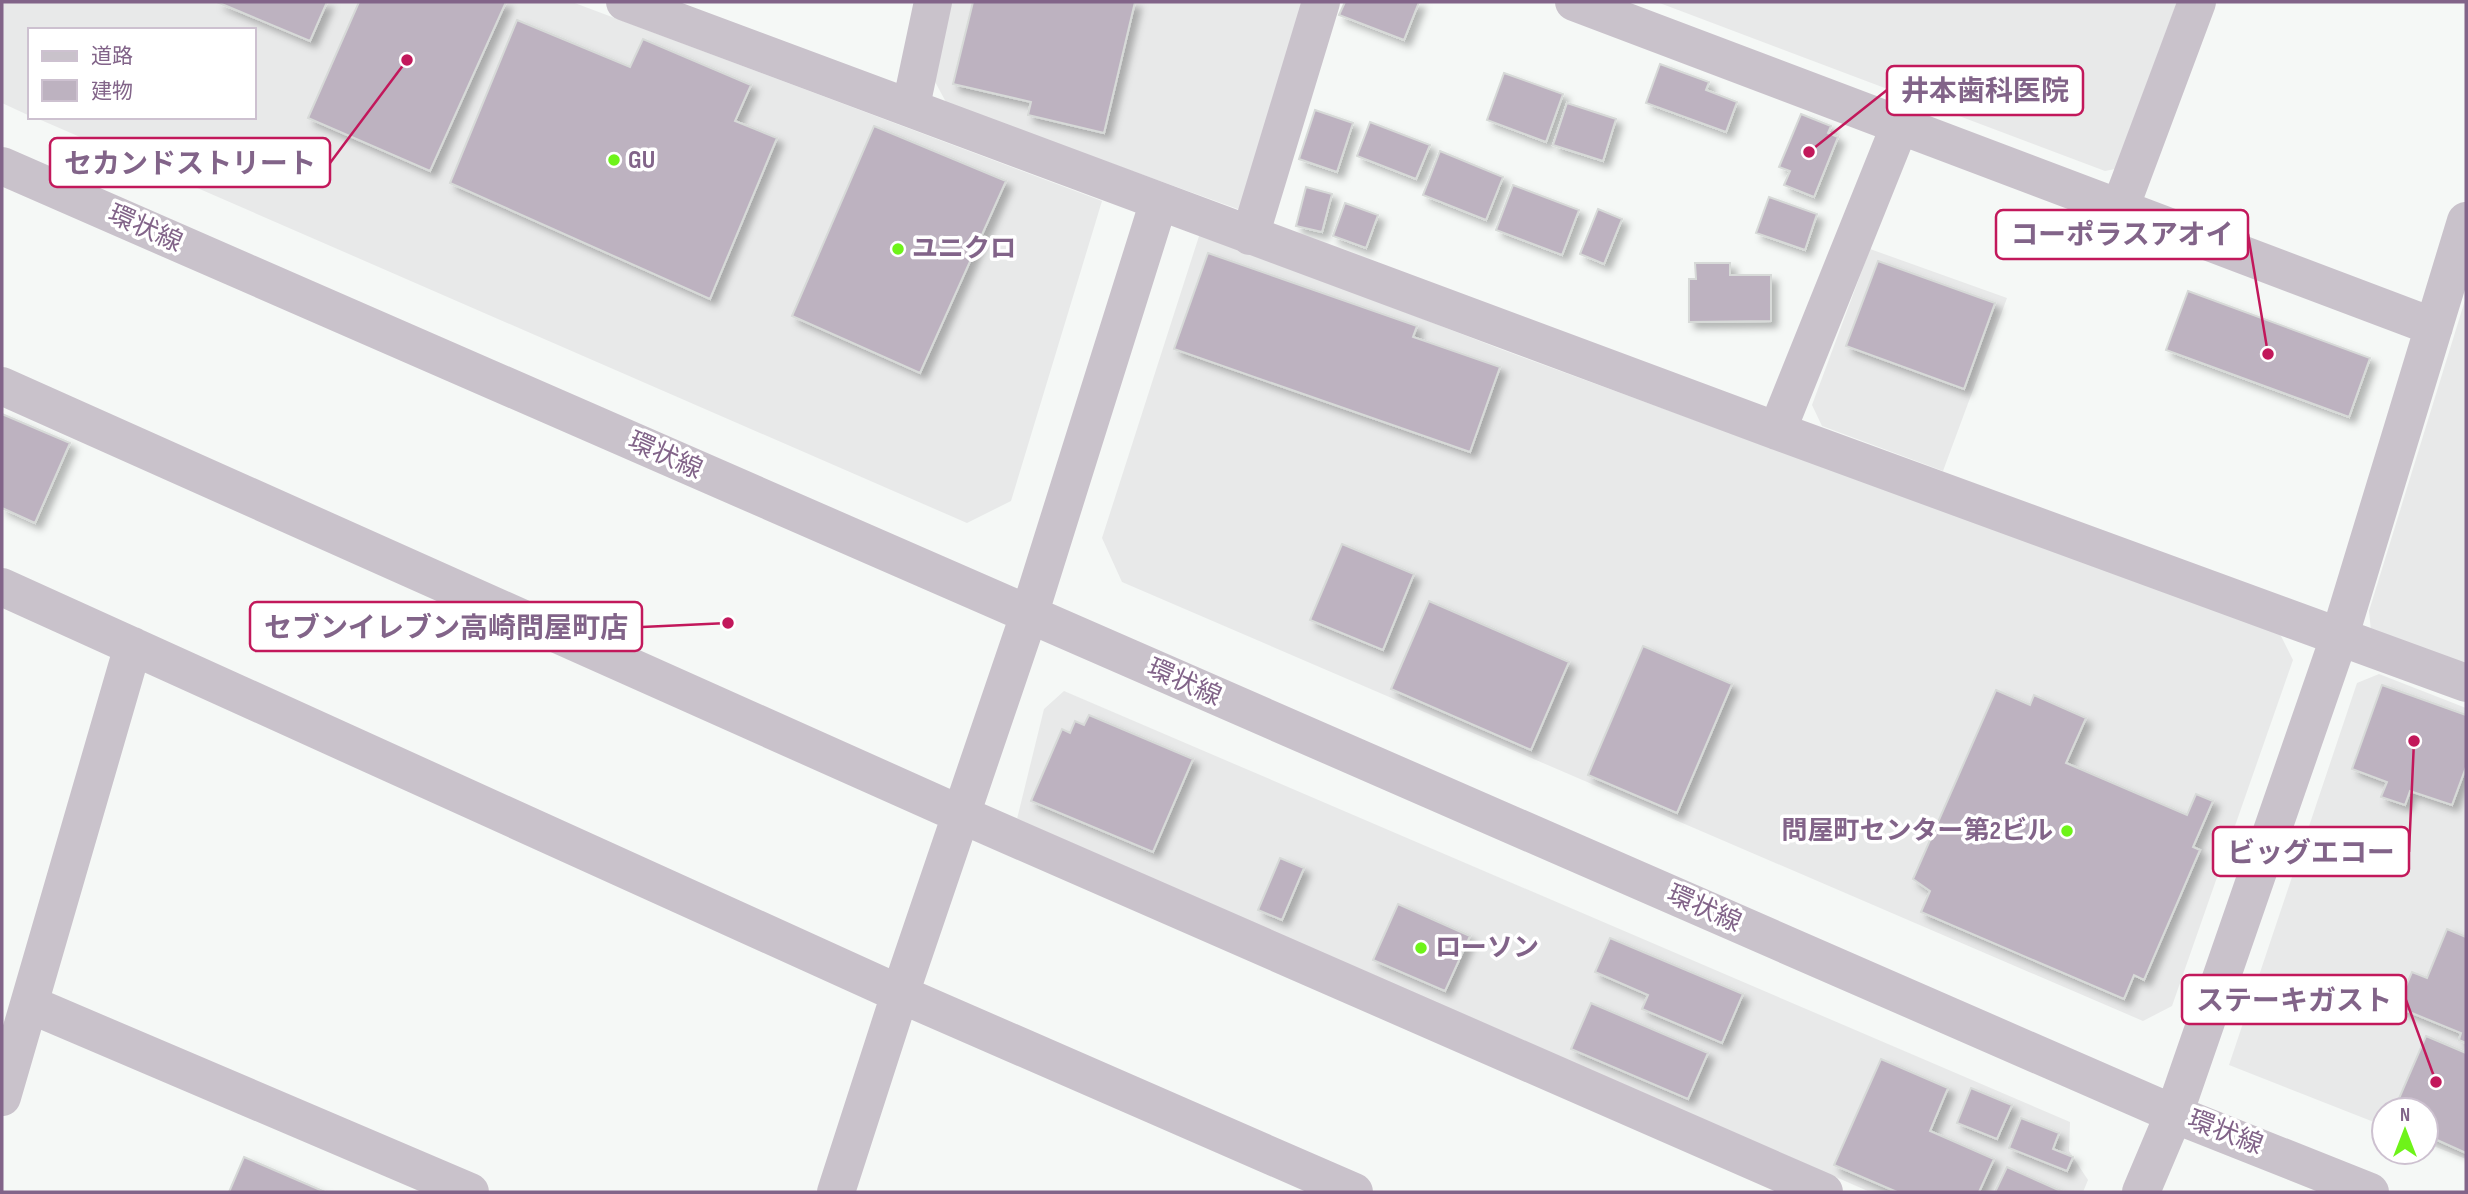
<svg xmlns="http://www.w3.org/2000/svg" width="2468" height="1194" font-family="'Sofia Sans Condensed','Noto Sans JP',sans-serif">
<defs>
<filter id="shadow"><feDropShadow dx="6" dy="6" stdDeviation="3.5" flood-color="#0004"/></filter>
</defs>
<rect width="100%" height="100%" fill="#f5f8f6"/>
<path fill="#e8e9e9" d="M2 2H572L1102 201 1011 501 967 523 34 117H254V30H30V116L2 103Z
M950 2H1308L1246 212 947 104 933 78Z
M1657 2H2177L2115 169 2105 171Z
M1200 233 1503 350 2280 634 2293 660 2172 1006 2143 1021 1122 582 1102 538Z
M1870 249 2007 298 1943 471 1822 426 1812 405Z
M2466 297V667L2371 631 2369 611Z
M2379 674 2466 708V1159L2426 1143V1110H2384V1126L2229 1065 2357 683Z
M1064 691 2070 1122 2069 1151 2088 1180 2083 1192H1870L1017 819 1044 709Z"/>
<path fill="#bdb2c0" stroke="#d7dad8" stroke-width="2" filter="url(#shadow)" d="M217 2H327L310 41Z
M359 2H506L430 171 308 118Z
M973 2H1135L1104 133 1028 115 1031 102 953 84Z
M1345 2H1419L1404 40 1339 15Z
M517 20 630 67 643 39 751 85 735 121 777 138 710 299 450 183Z
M1660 64 1709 82 1706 90 1737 102 1726 132 1646 103Z
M1504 73 1563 94 1546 142 1487 120Z
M1567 103 1616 119 1603 161 1553 145Z
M1315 110 1353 123 1337 172 1299 159Z
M1801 114 1831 126 1828 133 1838 137 1814 197 1784 185 1790 171 1779 167Z
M1370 122 1430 145 1416 179 1357 156Z
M874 126 1006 181 920 373 792 316Z
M1440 151 1503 177 1486 220 1423 195Z
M1513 185 1579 210 1562 255 1496 230Z
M1306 187 1332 194 1322 232 1296 226Z
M1769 197 1817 214 1805 250 1756 233Z
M1345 203 1378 215 1366 248 1333 236Z
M1598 209 1622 219 1604 264 1580 254Z
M1208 253 1417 326 1413 337 1500 367 1470 452 1174 349Z
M1878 261 1995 303 1964 389 1846 346Z
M1695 263H1730V275H1771V321L1689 322V279H1696Z
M2188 291 2370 358 2349 417 2166 350Z
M2 414 70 443 35 523 2 508Z
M1342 544 1414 574 1383 650 1310 620Z
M1429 601 1569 662 1531 750 1391 689Z
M1643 646 1732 684 1677 813 1588 775Z
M2382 685 2466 715V767L2452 805 2410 791 2405 805 2381 797 2387 782 2352 769Z
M1996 690 2030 705 2034 695 2086 718 2066 763 2187 815 2196 794 2213 801 2193 847 2200 850 2144 980 2134 975 2124 999 1921 912 1930 891 1913 879Z
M1089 715 1193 759 1153 852 1031 801 1062 729 1070 733 1075 721 1084 725Z
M1280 858 1304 868 1282 920 1258 910Z
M1398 904 1470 936 1445 991 1373 960Z
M2447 929 2466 937V1043L2459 1040 2461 1033 2397 1007 2412 972 2427 978Z
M1610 938 1743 994 1722 1043 1642 1009 1648 995 1595 972Z
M1591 1003 1708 1053 1688 1099 1571 1049Z
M2426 1036 2466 1053V1153L2426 1135V1110H2394Z
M1881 1059 1948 1088 1930 1131 1994 1159 1979 1192H1897L1834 1165Z
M1971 1088 2012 1105 1997 1139 1957 1123Z
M2021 1118 2059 1133 2053 1149 2073 1157 2067 1171 2009 1148Z
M244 1157 325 1192H229Z
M2007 1167 2063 1192H1995Z"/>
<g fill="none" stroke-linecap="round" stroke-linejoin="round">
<path stroke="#c9c2cb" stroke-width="38" d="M625 2 1777 431 2466 683
M1574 2 2434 327
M911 106 933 2
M2 166 2174 1114 2370 1192
M2120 208 2197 2
M1250 236 1321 2
M2 386 962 815 1824 1192
M1777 431 1900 125
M2 587 900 994 1354 1192
M29 1004 470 1192
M2 1097 133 646
M836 1192 900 994 1029 615 1159 201
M2141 1192 2174 1114 2340 635 2466 221"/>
</g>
<g fill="#6ef319" stroke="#fff" stroke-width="2.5">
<circle cx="614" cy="160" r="7"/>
<circle cx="898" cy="249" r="7"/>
<circle cx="2067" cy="831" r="7"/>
<circle cx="1421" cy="948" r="7"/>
</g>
<g text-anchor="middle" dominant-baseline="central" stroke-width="7" stroke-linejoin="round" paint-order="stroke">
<g font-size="26" font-weight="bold" fill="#826489" stroke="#fff" text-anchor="start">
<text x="628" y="160">GU</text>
<text x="912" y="249">ユニクロ</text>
<text x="2053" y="831" text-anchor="end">問屋町センター第2ビル</text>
<text x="1435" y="948">ローソン</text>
</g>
<g font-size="26" fill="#826489" stroke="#fff">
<text transform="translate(145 229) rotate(24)">環状線</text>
<text transform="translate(665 456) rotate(24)">環状線</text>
<text transform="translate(1184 683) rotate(24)">環状線</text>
<text transform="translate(1704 909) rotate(24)">環状線</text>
<text transform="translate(2225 1133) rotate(21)">環状線</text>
</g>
</g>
<path fill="none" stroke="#c2185b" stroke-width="2.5" d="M1809 152L1887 90M407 60L330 163M2268 354L2248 234M728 623L642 627M2414 741L2409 852M2436 1082L2406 1000"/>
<g fill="#c2185b" stroke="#fff" stroke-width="2.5">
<circle cx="1809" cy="152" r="7"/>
<circle cx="407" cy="60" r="7"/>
<circle cx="2268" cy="354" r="7"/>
<circle cx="728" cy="623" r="7"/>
<circle cx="2414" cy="741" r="7"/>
<circle cx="2436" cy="1082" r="7"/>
</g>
<g fill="#fff" stroke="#c2185b" stroke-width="2.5">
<rect x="1887" y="66" width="196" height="49" rx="7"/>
<rect x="50" y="138" width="280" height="49" rx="7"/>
<rect x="1996" y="210" width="252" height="49" rx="7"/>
<rect x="250" y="602" width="392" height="49" rx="7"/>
<rect x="2213" y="827" width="196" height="49" rx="7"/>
<rect x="2182" y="975" width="224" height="49" rx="7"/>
</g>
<g font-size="28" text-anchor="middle" font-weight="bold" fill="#826489">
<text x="1985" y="100">井本歯科医院</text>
<text x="190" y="173">セカンドストリート</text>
<text x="2122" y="244">コーポラスアオイ</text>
<text x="446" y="637">セブンイレブン高崎問屋町店</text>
<text x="2311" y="862">ビッグエコー</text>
<text x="2294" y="1010">ステーキガスト</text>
</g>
<rect width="2468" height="1194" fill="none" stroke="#826489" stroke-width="7"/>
<rect x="28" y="28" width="228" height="91" fill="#ffffff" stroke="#cdc1d0" stroke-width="2"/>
<rect x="42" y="51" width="35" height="10" fill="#c9c2cb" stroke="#cdc1d0" stroke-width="2"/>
<text x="91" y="63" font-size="21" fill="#826489">道路</text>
<rect x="42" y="80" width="35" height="21" fill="#bdb2c0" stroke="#cdc1d0" stroke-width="2"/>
<text x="91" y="98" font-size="21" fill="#826489">建物</text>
<g transform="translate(2405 1131)"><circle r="33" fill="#ffffff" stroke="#cdc1d0" stroke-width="2"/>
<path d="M0-5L12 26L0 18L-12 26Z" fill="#6ef319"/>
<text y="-10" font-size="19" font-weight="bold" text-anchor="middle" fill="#826489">N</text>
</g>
</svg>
